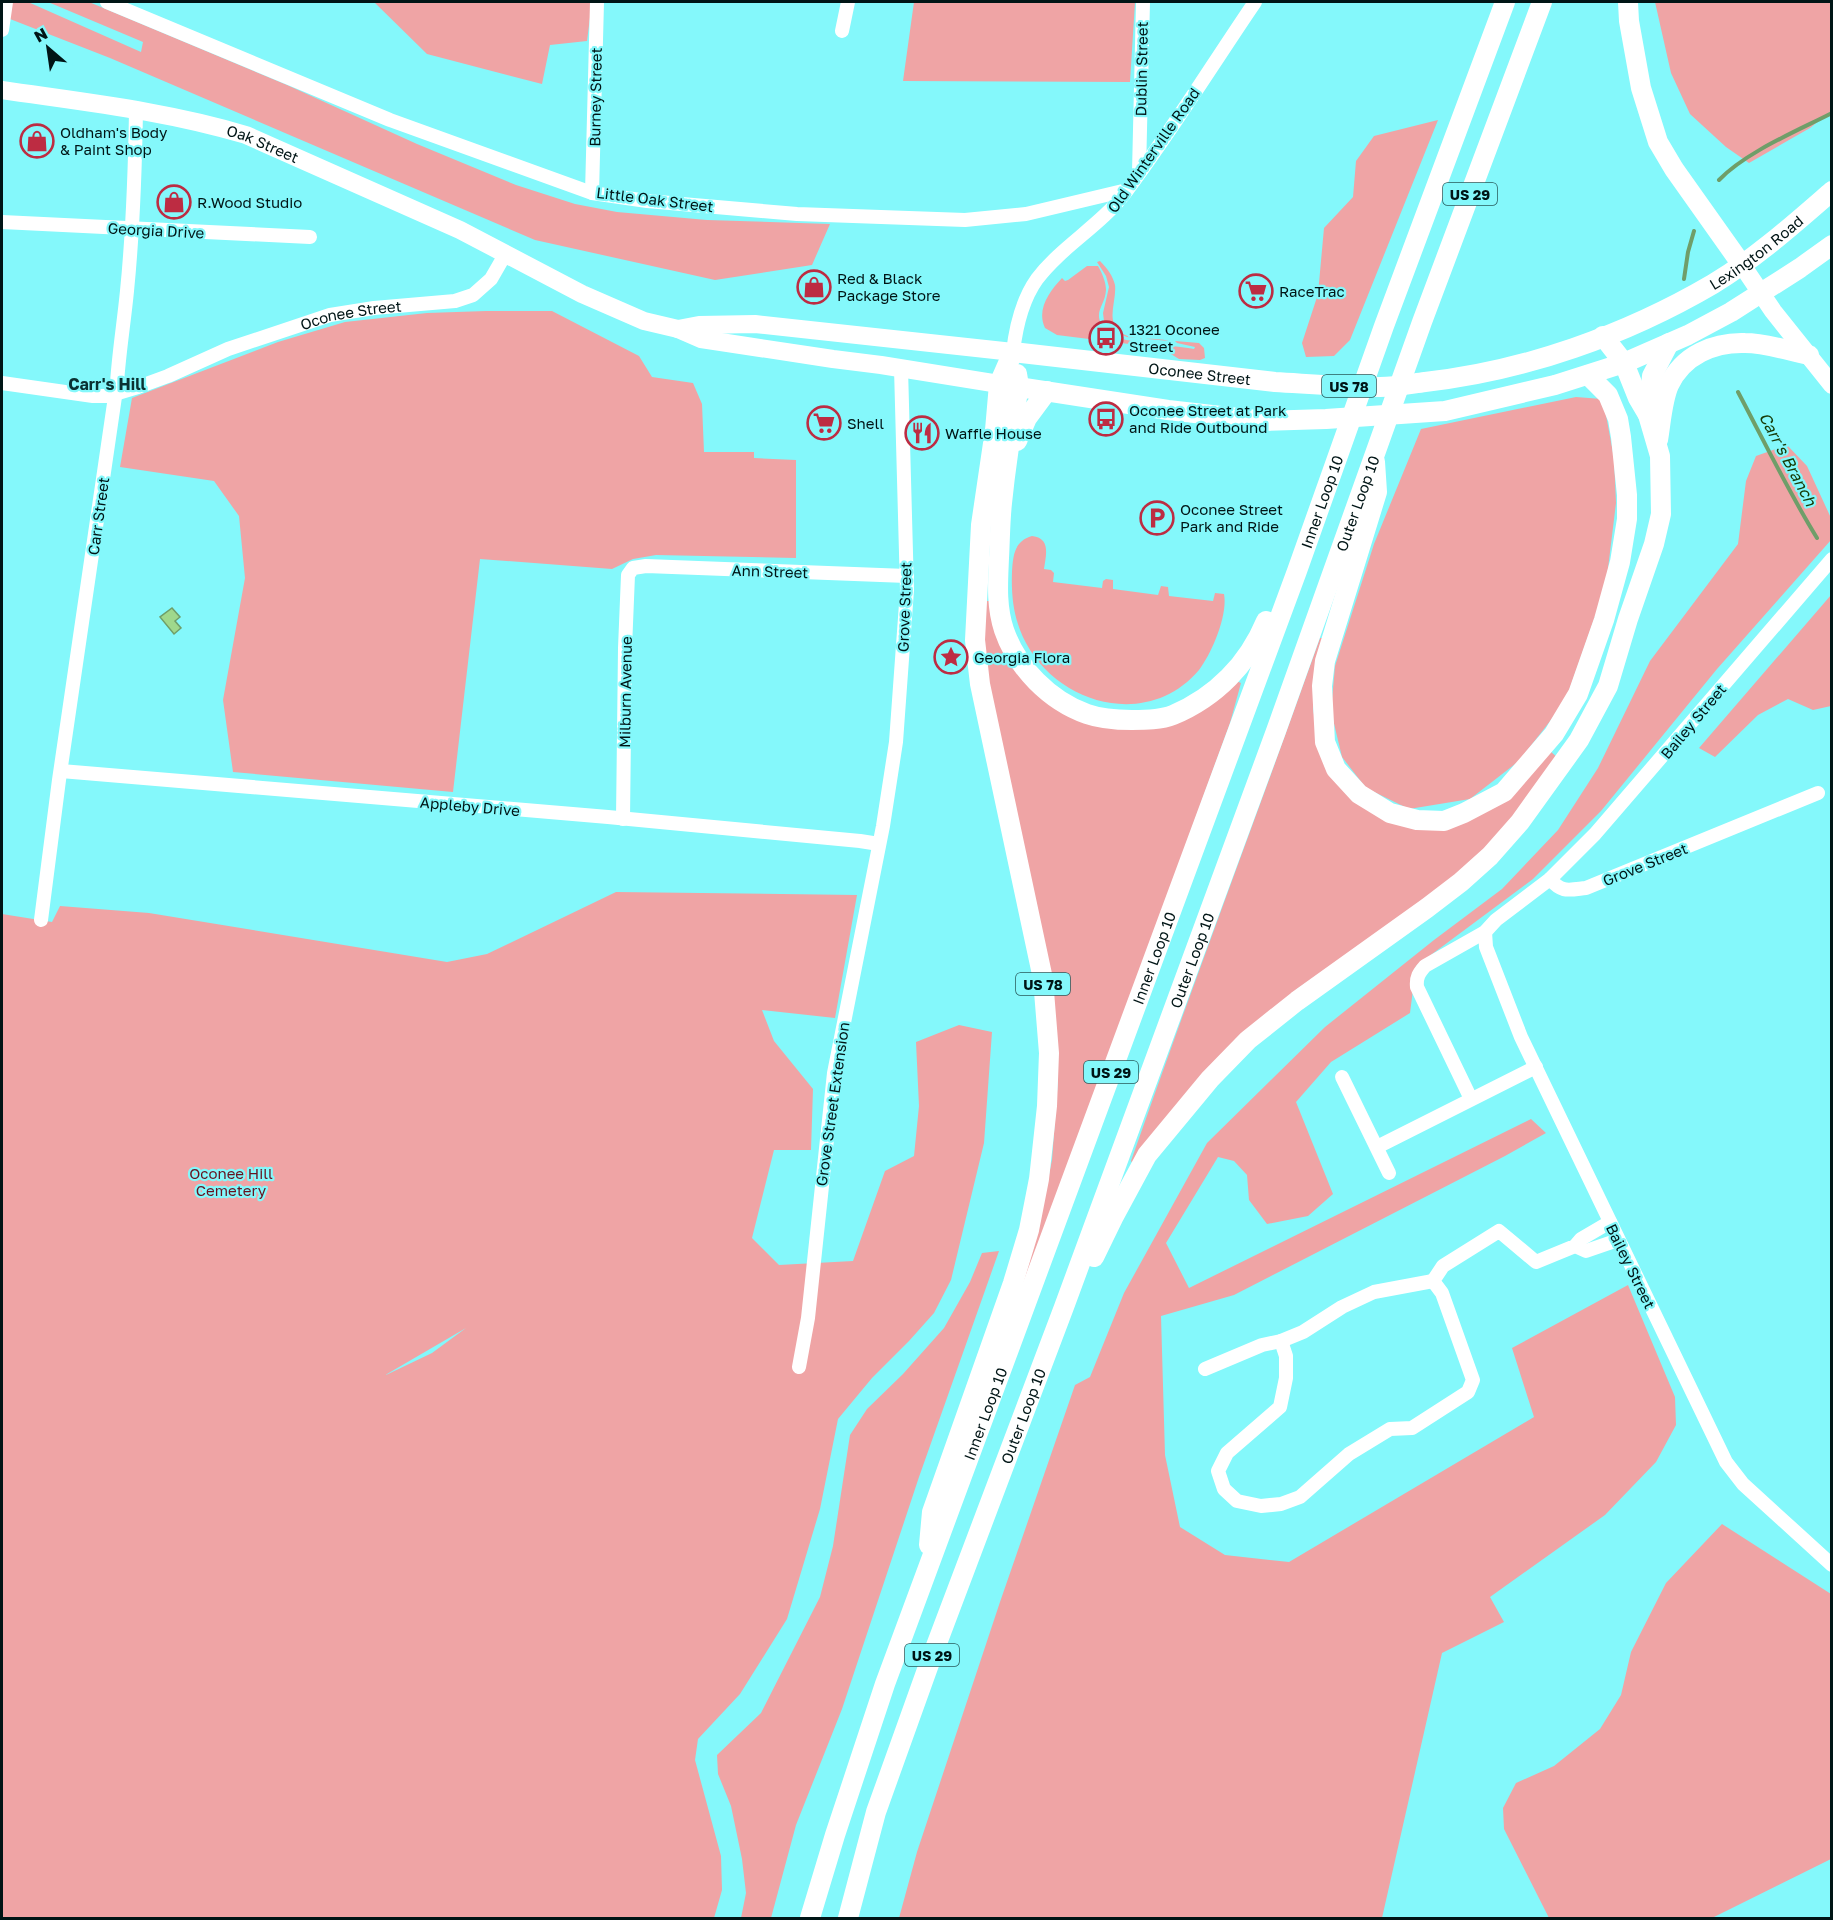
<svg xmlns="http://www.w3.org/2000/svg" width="1833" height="1920" font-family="'Golos Text',sans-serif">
<rect width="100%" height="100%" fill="#84f8fb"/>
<path fill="#efa4a5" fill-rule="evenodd" d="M12 2H28L141 52 143 42 48 2H89L287 85 417 144 516 185 575 204 617 212 707 220 830 224 812 265 715 280 535 240 110 58 10 19Z
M374 2H592L587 41 550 45 542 84 427 54Z
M914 2H1135L1130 82 903 81Z
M1655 2H1831V111L1810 128 1749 163 1726 147 1690 114 1671 73Z
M1438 120 1350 340 1334 356 1306 357 1302 343 1318 294 1324 228 1353 197 1356 161 1374 136Z
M1100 261C1107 268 1113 276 1115 285 1117 302 1104 323 1123 334 1136 341 1156 337 1169 341L1127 337 1108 329 1104 321 1103 313 1109 287 1106 276 1097 262Z
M1087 266H1098C1102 273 1106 282 1106 290 1105 308 1090 312 1107 333L1126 340 1188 348 1194 349 1195 347 1177 343 1175 341 1199 343 1204 348 1205 358 1200 360 1179 359 1161 348 1057 335 1045 328C1036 309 1050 291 1062 278L1065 281 1068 280Z
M486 311H552L639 356 652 377 693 383 702 404 704 452H754V458L796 460V558L656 555 633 559 612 569 480 559 453 792 233 772 223 700 245 578 239 516 214 481 120 467 132 398 278 342 345 322 427 313Z
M1576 397 1602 399 1606 415 1614 458 1616 503 1606 585 1565 702 1519 761 1470 799 1409 809 1366 788 1342 757 1331 711 1335 666 1374 544 1421 429Z
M1787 445 1807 466 1831 518V540L1717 669 1601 811 1533 879 1416 966 1410 1013 1331 1062 1296 1102 1333 1194 1308 1216 1267 1224 1249 1200 1247 1175 1234 1161 1218 1157 1166 1243 1189 1288 1531 1119 1546 1133 1505 1156 1234 1295 1161 1316 1165 1455 1180 1527 1225 1555 1289 1562 1534 1417 1512 1348 1628 1285 1675 1397 1676 1425 1656 1462 1605 1515 1490 1597 1504 1622 1442 1653 1382 1918H899L917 1852 1000 1602 1075 1385 1090 1377 1124 1293 1207 1143 1325 1027 1434 940 1502 889 1558 830 1598 768 1650 661 1738 544 1746 481 1756 456Z
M1032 536C1051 538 1046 555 1044 569L1051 570 1054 573 1053 582 1102 588 1103 581 1106 579 1113 580V589L1158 595 1161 586 1168 587 1169 596 1213 601 1215 593 1224 594C1228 615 1212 653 1199 670 1149 729 1060 706 1026 643 1014 621 1011 597 1012 572 1013 556 1014 541 1032 536Z
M1831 595V706L1813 710 1788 699 1758 715 1715 757 1699 748Z
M982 601H991L1024 680 1151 728 1236 681 1241 683 1230 723 1025 1286 1020 1283 1044 1199 1052 1160 1058 1079 1051 981 986 682Z
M1320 638H1327L1323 648 1313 708 1318 742 1372 813 1446 827 1550 751 1558 758 1498 838 1465 869 1357 948 1297 989 1229 1048 1133 1164 1131 1161C1192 986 1258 813 1320 638Z
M616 892 857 895 835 1018 762 1010 774 1041 813 1089 811 1150H774L752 1238 779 1265 853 1261 885 1171 914 1156 919 1106 916 1042 959 1025 992 1032 984 1143 951 1280 934 1313 909 1341 872 1378 838 1419 820 1509 787 1619 740 1694 698 1739 695 1760 721 1856 722 1890 714 1918H2V914L52 922 60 906 149 913 447 962 487 954ZM466 1328 432 1353 386 1375 387 1374Z
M999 1251 919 1477 842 1709 796 1825 771 1918H741L746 1893 742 1859 731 1806 718 1774 717 1755 761 1713 820 1597 833 1546 850 1435 867 1409 903 1374 944 1328 970 1282 982 1253Z
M1722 1524 1831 1594V1859L1712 1918H1549L1504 1829 1503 1808 1516 1783 1554 1766 1600 1729 1621 1695 1631 1652 1666 1583Z"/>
<path fill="#9fd88c" stroke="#6f9e69" stroke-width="1.5" d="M172 608 180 617 175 621 181 628 174 634 160 617Z"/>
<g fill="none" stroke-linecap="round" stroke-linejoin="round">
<path stroke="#6f9e69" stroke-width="4" d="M1719 180C1746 152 1797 131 1832 113
M1684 279 1688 252 1694 231
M1738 392C1764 441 1788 491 1817 538"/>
<g stroke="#fff" stroke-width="14">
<path d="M107 2 390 120 592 193 647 201 797 214 965 220 1026 214 1127 190"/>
<path d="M2 30 6 2"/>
<path d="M842 31 848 2"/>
<path d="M1139 172 1143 2"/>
<path d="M592 193 597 2"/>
<path d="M2 222 310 237"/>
<path d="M1013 352C1016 326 1022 300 1037 279 1062 246 1100 226 1125 193 1171 132 1212 65 1255 2"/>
<path id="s1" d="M2 383 93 396H108L138 387 168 376 228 349 330 315 374 308 455 301 473 295 491 279 506 253"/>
<path d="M61 771 608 817 860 841 879 844"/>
<path d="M623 819 625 648 628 575 633 568 646 566 907 576"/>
<path d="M1550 879C1562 893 1568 890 1586 888L1818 793"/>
<path d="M41 920 59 780 117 383C119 352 124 322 127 291 133 231 135 171 136 111"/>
<path d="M1485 932 1486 947 1521 1037 1726 1462 1743 1484 1832 1565"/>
<path d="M1342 1077 1389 1173"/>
<path d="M1471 1099 1417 987C1416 977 1419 973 1425 966L1485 932 1496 920 1550 879 1595 834 1832 559"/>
<path d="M1377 1147 1536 1067"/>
<path d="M1575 1246 1586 1251 1618 1240"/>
<path d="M1281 1341 1286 1356V1378L1280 1407 1227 1453 1218 1471 1224 1489 1237 1501 1261 1506 1281 1504 1300 1497 1349 1454 1390 1429 1412 1428 1468 1392 1473 1380 1442 1293 1433 1281 1443 1266 1499 1231 1536 1262 1575 1246 1581 1239 1610 1222"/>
<path d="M799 1367 808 1318 834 1073 883 826 896 742 907 590 901 368"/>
<path d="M1205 1369 1262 1345 1281 1341 1303 1332 1342 1307 1374 1292 1433 1281"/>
</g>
<g stroke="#fff" stroke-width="18">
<path id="s2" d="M2 90C83 102 167 111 246 135L460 230 582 294 644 321 678 329 701 339 833 359 881 365 999 384"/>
<path d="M1742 265 1773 311 1832 385"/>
<path d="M678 329 699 325 755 324 1013 352"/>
</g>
<g stroke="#fff" stroke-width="20">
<path d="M1628 2 1629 21 1641 88 1658 142 1674 169 1742 265"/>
<path id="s3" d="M1013 352 1275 382C1310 384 1345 387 1380 387 1395 387 1410 384 1425 382 1525 371 1626 335 1713 284 1756 258 1794 224 1832 191"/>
<path d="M1017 374 1019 386C1012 425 1006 464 1002 503 1000 521 1000 540 999 558 998 582 996 606 1004 630 1017 668 1050 701 1087 714 1101 719 1118 720 1132 720 1145 720 1161 720 1173 715 1216 697 1248 664 1266 621"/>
<path d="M999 384 1168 410 1265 421 1326 419 1445 411 1555 385 1624 363 1688 335 1731 312 1800 268 1832 245"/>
<path d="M1648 415 1652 376 1669 343"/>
<path d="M1658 440C1661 423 1662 401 1669 385 1683 355 1714 342 1745 343 1766 343 1789 351 1809 355"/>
<path d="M1017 441 1027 418 1047 391"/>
<path d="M1375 462 1377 492 1325 661 1322 686 1325 742 1336 769 1359 794 1390 813 1417 820 1444 821 1464 813 1504 792 1554 734 1578 694 1604 620 1620 562 1627 519V495L1621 437 1618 419 1608 395 1588 375"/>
<path d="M1094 1257 1113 1218 1147 1155 1210 1079 1248 1040 1297 1001 1427 908 1461 882 1490 856 1520 822 1579 740 1608 686 1628 619 1654 544 1661 514 1660 456 1648 415 1638 398 1624 363 1603 336"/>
<path d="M929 1545 932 1512 1013 1283 1029 1230 1039 1179 1047 1106 1049 1053 1043 979 980 684 975 640 981 525 995 430 999 384 1013 352"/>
<path id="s4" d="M810 1918 835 1835 885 1684 1297 571 1384 326 1505 2"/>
<path id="s5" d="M848 1918 876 1812 928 1667 1064 1307 1276 731 1422 322 1542 2"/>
</g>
</g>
<defs>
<symbol id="shop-ring" viewBox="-11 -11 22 22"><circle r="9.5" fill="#84f8fb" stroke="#bd2c42" stroke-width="1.5"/><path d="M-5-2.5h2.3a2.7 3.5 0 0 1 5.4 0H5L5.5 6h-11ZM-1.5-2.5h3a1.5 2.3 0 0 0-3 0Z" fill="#bd2c42"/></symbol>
<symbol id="supermarket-ring" viewBox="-11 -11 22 22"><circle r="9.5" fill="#84f8fb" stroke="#bd2c42" stroke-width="1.5"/><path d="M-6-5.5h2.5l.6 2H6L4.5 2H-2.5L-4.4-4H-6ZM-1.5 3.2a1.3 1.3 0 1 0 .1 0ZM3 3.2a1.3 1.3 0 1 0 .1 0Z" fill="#bd2c42"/></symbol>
<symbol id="bus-ring" viewBox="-11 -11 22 22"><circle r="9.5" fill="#84f8fb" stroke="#bd2c42" stroke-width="1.5"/><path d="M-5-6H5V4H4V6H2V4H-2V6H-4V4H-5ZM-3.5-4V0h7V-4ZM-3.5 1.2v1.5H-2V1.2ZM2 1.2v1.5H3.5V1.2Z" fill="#bd2c42"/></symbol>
<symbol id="restaurant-ring" viewBox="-11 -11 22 22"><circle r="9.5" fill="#84f8fb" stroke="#bd2c42" stroke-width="1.5"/><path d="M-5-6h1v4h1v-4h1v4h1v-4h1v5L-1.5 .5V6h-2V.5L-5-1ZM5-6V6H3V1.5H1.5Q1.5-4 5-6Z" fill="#bd2c42"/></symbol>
<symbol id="parking-ring" viewBox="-11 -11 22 22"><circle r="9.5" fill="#84f8fb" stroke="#bd2c42" stroke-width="1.5"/><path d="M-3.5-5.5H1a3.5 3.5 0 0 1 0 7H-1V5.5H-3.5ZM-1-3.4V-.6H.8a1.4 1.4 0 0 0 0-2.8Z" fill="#bd2c42"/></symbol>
<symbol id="sight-ring" viewBox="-11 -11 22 22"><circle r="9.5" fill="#84f8fb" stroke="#bd2c42" stroke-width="1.5"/><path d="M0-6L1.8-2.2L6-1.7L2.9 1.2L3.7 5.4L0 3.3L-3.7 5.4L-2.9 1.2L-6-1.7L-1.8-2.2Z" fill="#bd2c42"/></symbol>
</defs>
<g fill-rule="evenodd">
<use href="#shop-ring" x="18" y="122" width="38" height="38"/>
<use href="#shop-ring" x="155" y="183" width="38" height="38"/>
<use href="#shop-ring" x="795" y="268" width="38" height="38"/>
<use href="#supermarket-ring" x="1237" y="272" width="38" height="38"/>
<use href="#bus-ring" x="1087" y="319" width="38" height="38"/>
<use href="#bus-ring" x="1087" y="400" width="38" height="38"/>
<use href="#supermarket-ring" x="805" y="404" width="38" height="38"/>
<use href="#restaurant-ring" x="903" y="414" width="38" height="38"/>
<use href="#parking-ring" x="1138" y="499" width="38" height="38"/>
<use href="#sight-ring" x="932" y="638" width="38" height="38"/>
</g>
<g text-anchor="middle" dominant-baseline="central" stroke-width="4.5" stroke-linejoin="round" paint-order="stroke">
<g fill="#84f8fb" stroke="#28595b" stroke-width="1.5">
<rect x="1443" y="183" width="54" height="22" rx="4.5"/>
<rect x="1322" y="375" width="54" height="22" rx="4.5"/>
<rect x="1016" y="973" width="54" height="22" rx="4.5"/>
<rect x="1084" y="1061" width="54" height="22" rx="4.5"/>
<rect x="905" y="1644" width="54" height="22" rx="4.5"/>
</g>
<g font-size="14" font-weight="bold" fill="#001516">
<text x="1470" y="194">US 29</text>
<text x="1349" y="386">US 78</text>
<text x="1043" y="984">US 78</text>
<text x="1111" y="1072">US 29</text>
<text x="932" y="1655">US 29</text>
</g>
<g font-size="15" fill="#001516" stroke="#84f8fb">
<text transform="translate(1141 69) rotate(-89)">Dublin Street</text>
<text transform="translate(595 97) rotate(-89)">Burney Street</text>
<text stroke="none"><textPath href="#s2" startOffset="267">Oak Street</textPath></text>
<text transform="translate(1153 150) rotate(-55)">Old Winterville Road</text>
<text transform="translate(655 199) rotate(7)">Little Oak Street</text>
<text transform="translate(156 230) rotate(3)">Georgia Drive</text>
<text stroke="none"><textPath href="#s3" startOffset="774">Lexington Road</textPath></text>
<text stroke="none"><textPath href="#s1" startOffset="364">Oconee Street</textPath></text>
<text stroke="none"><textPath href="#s3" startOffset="188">Oconee Street</textPath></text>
<text stroke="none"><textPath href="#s4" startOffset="1506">Inner Loop 10</textPath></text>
<text stroke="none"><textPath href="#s5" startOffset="1504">Outer Loop 10</textPath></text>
<text transform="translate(98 516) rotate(-82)">Carr Street</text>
<text transform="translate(770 571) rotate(2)">Ann Street</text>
<text transform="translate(904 607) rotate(-88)">Grove Street</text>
<text transform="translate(625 692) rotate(-89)">Milburn Avenue</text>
<text transform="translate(1693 721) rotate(-50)">Bailey Street</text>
<text transform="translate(470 806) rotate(5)">Appleby Drive</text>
<text transform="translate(1645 864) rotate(-22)">Grove Street</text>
<text stroke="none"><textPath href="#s4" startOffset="1020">Inner Loop 10</textPath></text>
<text stroke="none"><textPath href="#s5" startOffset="1018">Outer Loop 10</textPath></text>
<text transform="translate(832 1104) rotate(-82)">Grove Street Extension</text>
<text transform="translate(1631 1266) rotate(64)">Bailey Street</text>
<text stroke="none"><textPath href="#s4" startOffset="534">Inner Loop 10</textPath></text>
<text stroke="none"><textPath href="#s5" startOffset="532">Outer Loop 10</textPath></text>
</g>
<g font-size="15" fill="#001516" stroke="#84f8fb" text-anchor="start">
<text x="60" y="132">Oldham's Body<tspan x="60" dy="17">&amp; Paint Shop</tspan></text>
<text x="197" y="202">R.Wood Studio</text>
<text x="837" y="278">Red &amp; Black<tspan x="837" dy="17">Package Store</tspan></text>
<text x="1279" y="291">RaceTrac</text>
<text x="1129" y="329">1321 Oconee<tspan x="1129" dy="17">Street</tspan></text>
<text x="1129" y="410">Oconee Street at Park<tspan x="1129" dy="17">and Ride Outbound</tspan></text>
<text x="847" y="423">Shell</text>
<text x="945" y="433">Waffle House</text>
<text x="1180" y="509">Oconee Street<tspan x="1180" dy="17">Park and Ride</tspan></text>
<text x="974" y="657">Georgia Flora</text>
</g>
<g font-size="15" fill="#67121f" stroke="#84f8fb">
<text x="231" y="1173">Oconee Hill<tspan x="231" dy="17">Cemetery</tspan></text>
</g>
<g font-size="16" font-weight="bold" fill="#0a3132" stroke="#84f8fb">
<text x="107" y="384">Carr's Hill</text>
</g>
<g font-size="16" font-style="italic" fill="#163905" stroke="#84f8fb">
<text transform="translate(1788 459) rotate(62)">Carr's Branch</text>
</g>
</g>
<rect width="1833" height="1920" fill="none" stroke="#001516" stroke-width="6"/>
<g transform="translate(48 48) rotate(331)" stroke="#84f8fb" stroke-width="4.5" paint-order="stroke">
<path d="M0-4.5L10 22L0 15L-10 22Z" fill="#001516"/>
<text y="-9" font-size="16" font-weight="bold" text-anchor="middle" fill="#001516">N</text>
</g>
</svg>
